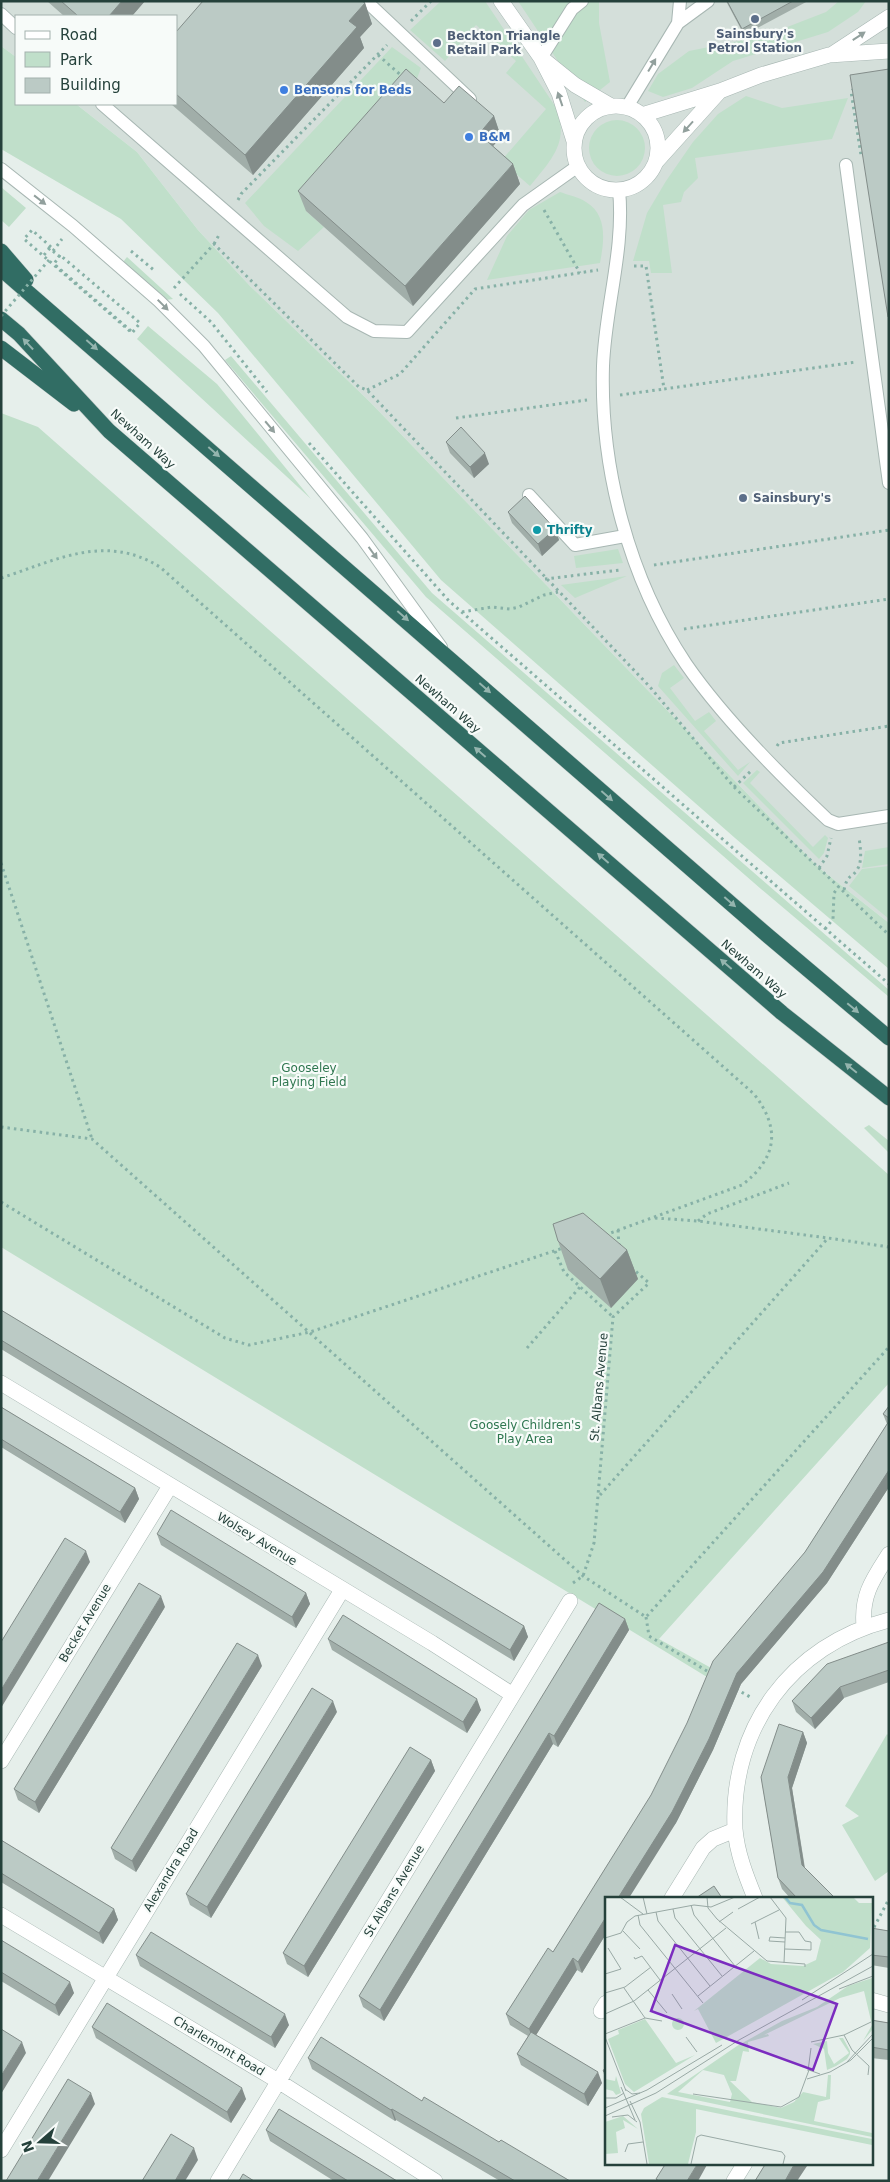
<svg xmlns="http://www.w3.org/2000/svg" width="890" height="2182" font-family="'DejaVu Sans',sans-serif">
<rect width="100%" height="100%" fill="#e6efeb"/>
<path fill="#d4dfda" d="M1 1H889V923L818 867 370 402 250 286 198 230 137 152 76 104H176V16H16V57L1 46Z"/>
<path fill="#c0dfca" d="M441 1H485L555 106C571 141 551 160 530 186L501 161 546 109 506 73 516 61 476 25 445 61 410 30Z
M518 1H599V23L610 82 585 102Z
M839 1H866L858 12 828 32 733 61 692 88 663 97 648 91 658 74 689 51 764 36 826 12Z
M1 46 16 57V104H76L137 152 198 230 250 286 370 402 818 867 889 923V969L735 838 441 580 218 313 121 219 1 149Z
M392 47 421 68 413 89 306 211 324 227 298 251 264 226 245 203Z
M746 96 782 108 848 98 832 139 695 158 698 178 684 192 681 202 663 205 672 273H651L649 261H633L647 213 666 181 693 142 718 114Z
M589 148a28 28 0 1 1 56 0a28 28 0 1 1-56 0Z
M1 187 26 208 9 227 1 220Z
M560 192C568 195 579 197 586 202 608 215 604 242 600 263L487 280 507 236 529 210Z
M127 257 173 299 166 300 123 262Z
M148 326 217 384 311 499 137 339Z
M231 356 432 593 889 990V997L761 889 426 597 225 360Z
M1 413 38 427 889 1175V1383L659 1639 713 1669 707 1677 1 1247Z
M618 549 623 563 576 568 574 556Z
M627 576 575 598 561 585Z
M674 665 684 678 670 688 695 721 709 712 716 721 704 731 738 770 750 762 738 776 658 686 662 673Z
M757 770 760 772 750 783 813 847 825 835 828 838 824 853 819 859 743 783Z
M889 847V864L862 868 865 851Z
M889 866V919L849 886 862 869Z
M869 1125 889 1141V1153L864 1128Z
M887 1734 889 1736V1871L875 1881 842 1825 859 1816 845 1806Z"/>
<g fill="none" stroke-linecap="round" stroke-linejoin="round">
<defs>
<path id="lane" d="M366 1 470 99
M1 14 16 28
M678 23 680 1
M541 58 572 9 582 1
M102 104 347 317 374 331 407 332 523 205 578 166
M627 107 678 23 708 1
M846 165 889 483
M1 169 73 226 159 301 204 346 362 538 441 647
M619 190C625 249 605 308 603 366 600 468 629 579 686 664 724 719 779 774 828 820L838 824 889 816
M529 495 575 545 625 536"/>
<path id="street" d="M501 1 541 58 559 93 574 141
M831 55 889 17
M544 60 575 85 611 106
M574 148a42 42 0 1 1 84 0a42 42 0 1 1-84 0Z
M642 115 720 91 761 75 829 55 889 51
M656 162 719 92
M1 1383 432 1643 513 1695
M864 1626C861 1595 873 1579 889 1554
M1 1761 170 1486
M672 1898 703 1848 713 1839 735 1830
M755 1898C746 1876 737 1853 735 1829 730 1728 791 1645 889 1620
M1 1915 278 2081 435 2181
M871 2000 889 2005
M601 2011 606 2003
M1 2150 342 1590
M218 2181 570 1601
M734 2181 745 2163"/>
<path id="highway" d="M1 251 26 280
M1 269 767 935 889 1038
M1 319 19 334 109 431 782 1013 889 1098
M1 348 74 404"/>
</defs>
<use href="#lane" stroke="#a8b7b3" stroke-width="14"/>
<use href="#street" stroke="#a8b7b3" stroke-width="16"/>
<use href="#highway" stroke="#c2cac8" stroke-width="16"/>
<path stroke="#87b1a7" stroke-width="3" stroke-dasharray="2.5 4" stroke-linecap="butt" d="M411 21 431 1
M378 55 404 78
M854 89 851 91 861 155
M238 200 241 194 387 45
M544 210 580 273
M214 244 219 235
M48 247 60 257
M51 247 32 230 24 239 132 333 140 323 60 255
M53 251 62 239
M131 251 155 271
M634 266H646L664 389 856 362
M174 288 214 244 359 387 367 390 650 687 734 787 889 935
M180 294 211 322 267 392
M367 390 400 374 475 289 598 270
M620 395 664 389
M456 418 587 400
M309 443 449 601 889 984
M654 565 889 530
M1 578C57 560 105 533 160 567L754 1094C781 1129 777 1158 742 1185L605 1235
M545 579 620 570
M462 612 492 607 510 609 519 607 544 595 558 592
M684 629 889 599
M777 746 779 743 889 726
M734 787 752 770
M1 863 92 1139
M819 868 827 856 831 838
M844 890C848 873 850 880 857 870 863 861 860 846 859 837
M825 929 833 919 834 893 839 886
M1 1127 92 1139 583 1576 646 1617 889 1347
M1 1202 225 1338 249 1345 310 1332 563 1248
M655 1218 698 1221 828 1238
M698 1221 707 1214 789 1183
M618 1230 619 1247
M555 1251 564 1272 613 1317
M527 1348 580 1287
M600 1495 828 1238 889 1247
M573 1583 583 1576 594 1543 613 1317 649 1283 632 1268
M646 1617 649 1636 712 1674
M736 1689 752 1698
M871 1933 889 1899"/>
<use href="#lane" stroke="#fff" stroke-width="12"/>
<use href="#street" stroke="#fff" stroke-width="15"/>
<use href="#highway" stroke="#316d64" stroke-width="15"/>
<path stroke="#87b1a7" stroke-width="3" stroke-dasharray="2.5 4" stroke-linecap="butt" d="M44 255 51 247
M60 255 54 264 131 331
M1 316 49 260"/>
</g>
<path fill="#a1aea9" d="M47 1H145L132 16H64Z
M726 1H808L744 35Z
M365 3 372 24 360 37 364 48 253 175 171 104H176V32Z
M444 103 494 116 501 137 493 146 513 164 520 184 413 306 306 211 298 191Z
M446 442 489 464 474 478 450 453Z
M508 512 555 529 559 540 542 556 512 523Z
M558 1241 627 1250 638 1279 611 1308 568 1270Z
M1 1310 524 1626 528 1637 514 1661 1 1349Z
M889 1406V1487L827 1583 741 1684 713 1750 676 1823 606 1898V1934L582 1973 577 1970 536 2035 602 2083 588 2106 521 2065 517 2054 528 2036 510 2025 506 2014 553 1952 805 1552 887 1424 883 1414Z
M1 1407 135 1488 139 1499 125 1523 1 1447Z
M157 1534 306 1593 310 1604 296 1628 161 1545Z
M165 1607 39 1813 18 1800 14 1789Z
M625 1619 629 1630 558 1747 553 1744 384 2021 363 2007 359 1996Z
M328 1639 481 1710 467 1733 332 1650Z
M889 1642V1682L844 1698 815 1729 796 1712 792 1701Z
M262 1666 136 1872 115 1859 111 1848Z
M337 1712 211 1918 190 1905 186 1894Z
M803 1732 807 1743 792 1788 805 1868 835 1898H790L782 1889 778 1878 761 1777Z
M431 1760 435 1771 308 1977 287 1964 283 1953Z
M1 1840 114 1909 118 1920 103 1944 1 1882Z
M871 1928 889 1931V1968L871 1965Z
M1 1940 74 1993 59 2016 1 1981Z
M136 1955 289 2025 275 2048 140 1966Z
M871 2020 889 2023V2060L871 2058Z
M92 2027 246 2099 231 2123 96 2038Z
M308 2058 422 2101 570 2181H500L396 2120 395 2121 312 2069Z
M606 2066V2081L603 2071Z
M266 2130 397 2181H334L270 2141Z"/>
<path fill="#838d8a" d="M122 1H145L132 16H109Z
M365 3 372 24 360 37 364 48 253 175 245 155 349 21Z
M494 116 501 137 486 154 479 134Z
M513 164 520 184 413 306 405 286Z
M485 453 489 464 474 478 470 467Z
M555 529 559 540 542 556 538 544Z
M627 1250 638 1279 611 1308 600 1279Z
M889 1470V1487L827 1583 741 1684 713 1750 676 1823 629 1898H618L737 1673Z
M135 1488 139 1499 125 1523 120 1512Z
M86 1551 90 1562 1 1708V1690Z
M306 1593 310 1604 296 1628 292 1617Z
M161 1596 165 1607 39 1813 35 1802Z
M625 1619 629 1630 558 1747 554 1736Z
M524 1626 528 1637 514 1661 510 1650Z
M258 1655 262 1666 136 1872 132 1861Z
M840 1687 844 1698 815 1729 811 1718Z
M477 1699 481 1710 467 1733 463 1722Z
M333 1701 337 1712 211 1918 207 1907Z
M803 1732 807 1743 792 1788 806 1877 802 1865 788 1777Z
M549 1733 553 1744 384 2021 380 2010Z
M431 1760 435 1771 308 1977 304 1966Z
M114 1909 118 1920 103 1944 99 1933Z
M606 1917V1934L582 1973 578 1962Z
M573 1958 577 1970 533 2040 529 2029Z
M70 1982 74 1993 59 2016 55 2005Z
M285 2014 289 2025 275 2048 271 2037Z
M22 2042 26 2053 1 2094V2076Z
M598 2072 602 2083 588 2106 584 2094Z
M242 2088 246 2099 231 2123 227 2112Z
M91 2093 95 2104 48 2181H37Z
M392 2109 396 2120 395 2121 391 2110Z
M194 2148 198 2160 185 2181H175Z
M698 2163H708L698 2181H687Z
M795 2163H809L797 2181H785Z"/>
<path fill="#bbcac5" stroke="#838d8a" d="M61 1H122L109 16H78Z
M203 1H362L365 3 349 21 357 27 245 155 176 94V32Z
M727 1H793L742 29Z
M406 69 444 103 459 86 494 116 479 134 513 164 405 286 298 191Z
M889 69V316L888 317 850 75Z
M461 427 485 453 470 467 446 442Z
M525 496 555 529 538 544 508 512Z
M583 1213 627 1250 600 1279 558 1241 553 1224Z
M1 1310 524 1626 510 1650 1 1340Z
M889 1406V1418L883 1414Z
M1 1407 135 1488 120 1512 1 1439Z
M889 1421V1470L823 1572 737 1673 709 1739 672 1812 618 1898H606V1917L578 1962 573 1958 529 2029 506 2014 548 1948 553 1952 651 1795 687 1723 713 1661 805 1552Z
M171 1510 306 1593 292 1617 157 1534Z
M65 1538 86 1551 1 1690V1642Z
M139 1583 161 1596 35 1802 14 1789Z
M599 1603 625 1619 554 1736 549 1733 380 2010 359 1996Z
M343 1615 477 1699 463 1722 328 1639Z
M889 1642V1670L840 1687 811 1718 792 1701 827 1664Z
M237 1643 258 1655 132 1861 111 1848Z
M312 1688 333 1701 207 1907 186 1894Z
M779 1724 803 1732 788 1777 802 1865 835 1898H797L778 1878 761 1777Z
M410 1747 431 1760 304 1966 283 1953Z
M1 1840 114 1909 99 1933 1 1873Z
M714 1886 722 1898H696Z
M871 1928 889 1931V1957L871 1955Z
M151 1932 285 2014 271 2037 136 1955Z
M1 1940 70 1982 55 2005 1 1972Z
M107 2003 242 2088 227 2112 92 2027Z
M871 2020 889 2023V2050L871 2047Z
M1 2029 22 2042 1 2076Z
M531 2032 598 2072 584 2094 517 2054Z
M321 2037 422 2101 424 2097 499 2142 501 2140 570 2181H515L392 2109 391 2110 308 2058Z
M606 2066V2073L603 2071Z
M68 2079 91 2093 37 2181H6Z
M279 2109 397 2181H348L266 2130Z
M171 2134 194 2148 175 2181H142Z
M666 2163H698L687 2181H659L656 2179Z
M766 2163H795L785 2181H755Z
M243 2174 254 2181H239Z"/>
<defs><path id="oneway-solid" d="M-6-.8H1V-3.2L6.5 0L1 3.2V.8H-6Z" transform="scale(1.25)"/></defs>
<g fill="#92a09d">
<use href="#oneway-solid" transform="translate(859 36) rotate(-33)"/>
<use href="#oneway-solid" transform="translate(652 65) rotate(-59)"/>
<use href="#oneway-solid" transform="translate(560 99) rotate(-109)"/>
<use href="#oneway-solid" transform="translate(688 127) rotate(132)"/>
<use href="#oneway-solid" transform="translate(40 200) rotate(38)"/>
<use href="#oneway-solid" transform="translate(163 305) rotate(45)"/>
<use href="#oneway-solid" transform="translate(270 427) rotate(50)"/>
<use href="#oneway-solid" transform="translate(373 553) rotate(54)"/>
</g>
<g fill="#94b4ae">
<use href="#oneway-solid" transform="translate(28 344) rotate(-133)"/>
<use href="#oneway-solid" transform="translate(92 345) rotate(41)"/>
<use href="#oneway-solid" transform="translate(214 452) rotate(41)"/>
<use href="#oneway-solid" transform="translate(403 616) rotate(41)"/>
<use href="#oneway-solid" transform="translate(485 688) rotate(41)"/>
<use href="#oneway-solid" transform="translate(480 752) rotate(-139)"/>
<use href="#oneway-solid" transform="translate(607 796) rotate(41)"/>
<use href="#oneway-solid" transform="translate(603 858) rotate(-139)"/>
<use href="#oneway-solid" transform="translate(730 902) rotate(41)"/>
<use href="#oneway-solid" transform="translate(726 964) rotate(-139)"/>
<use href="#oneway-solid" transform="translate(853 1008) rotate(40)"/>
<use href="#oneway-solid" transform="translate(851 1068) rotate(-141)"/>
</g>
<g fill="#5c6f8a" stroke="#f7fbf9" stroke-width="2">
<circle cx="755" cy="19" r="5"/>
<circle cx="437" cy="43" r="5"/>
<circle cx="743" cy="498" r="5"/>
</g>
<g fill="#3f7fe0" stroke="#f7fbf9" stroke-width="2">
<circle cx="284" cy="90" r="5"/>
<circle cx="469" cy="137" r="5"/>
</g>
<circle fill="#0f9aa8" stroke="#f7fbf9" stroke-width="2" cx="537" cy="530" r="5"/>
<g text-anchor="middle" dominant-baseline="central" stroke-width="4.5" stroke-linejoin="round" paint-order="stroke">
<g font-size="12" font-weight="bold" fill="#4e5e75" stroke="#f7fbf9" text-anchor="start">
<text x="755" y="34" text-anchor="middle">Sainsbury's<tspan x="755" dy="14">Petrol Station</tspan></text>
<text x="447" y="36">Beckton Triangle<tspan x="447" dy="14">Retail Park</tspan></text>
<text x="753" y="498">Sainsbury's</text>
</g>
<g font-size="12" font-weight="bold" fill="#366cbe" stroke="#f7fbf9" text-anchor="start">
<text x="294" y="90">Bensons for Beds</text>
<text x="479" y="137">B&amp;M</text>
</g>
<g font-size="12" fill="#25413b" stroke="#f7fbf9">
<text transform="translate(143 439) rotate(42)">Newham Way</text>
<text transform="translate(448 704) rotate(41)">Newham Way</text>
<text transform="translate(754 969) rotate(41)">Newham Way</text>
<text transform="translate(599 1387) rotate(-85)">St. Albans Avenue</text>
<text transform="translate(257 1539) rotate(31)">Wolsey Avenue</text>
<text transform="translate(85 1623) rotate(-59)">Becket Avenue</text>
<text transform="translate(171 1870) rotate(-59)">Alexandra Road</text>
<text transform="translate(394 1891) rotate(-59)">St Albans Avenue</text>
<text transform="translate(219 2046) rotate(31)">Charlemont Road</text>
</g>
<g font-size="12" font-weight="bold" fill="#0d838f" stroke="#f7fbf9" text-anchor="start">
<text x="547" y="530">Thrifty</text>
</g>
<g font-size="12" fill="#2f7750" stroke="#f7fbf9">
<text x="309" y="1068">Gooseley<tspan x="309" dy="14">Playing Field</tspan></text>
<text x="525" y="1425">Goosely Children's<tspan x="525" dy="14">Play Area</tspan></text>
</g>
</g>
<g transform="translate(605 1897)">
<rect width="268" height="268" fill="#e6efeb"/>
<path d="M177 0H248L254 6H267L265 51 238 75 111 146 93 112 89 114 155 61 166 67 198 69 211 63 216 43 201 29ZM267 81V133L258 144 267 128 259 94 235 101 159 138 163 137 164 139 143 145 144 155 138 154 131 184H125L147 205 176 211 189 205 198 195 221 200 223 178H226L225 202 213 205 209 224 267 236V240L62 197 132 149 177 124 212 110 243 89ZM98 173 119 178 127 197 125 205 73 195ZM67 127a6 6 0 1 1 12 0a6 6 0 1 1-12 0ZM40 122 71 166 90 158 29 195 20 187 3 142 14 137 13 133ZM234 141H238L245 154V157L242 162 231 169 222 173 219 152 208 147 222 144 223 156 229 167 244 156ZM11 179 16 196 11 198 8 194 0 192V182L10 184ZM57 200 267 242V248L91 212V235L83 267H44L36 217 39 211ZM18 219 33 232 18 223 20 231 11 235 13 256 0 257V225Z" fill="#c0dfca" fill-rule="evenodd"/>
<path fill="none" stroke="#90c4d2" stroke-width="2.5" d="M180 0 185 6 197 8 209 28 216 33 263 42"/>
<path fill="none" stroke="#99a9a5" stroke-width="1" d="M15 0 38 17M38 0 42 17M102 0 103 11 112 22 162 64 200 67V70M165 0 181 21 179 66M86 8 89 18 130 69M68 12 70 21 117 79M133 12 155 0M51 15 53 24 105 89M33 18 35 28 98 106M114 25 128 15M150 25 154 42M146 27 174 13M18 34 35 52M0 41 16 36 22 25 30 19 89 8 106 10 130 0M180 45 164 44 165 40 180 41M180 52 206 53V45L200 44 194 35H180M29 60 30 62 37 59 55 83M0 77 16 72 3 51M19 91 40 121 57 124M234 92 268 79M43 93 62 116M0 96 20 90 46 70M67 97 77 112M93 99 149 54M197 103 268 57M0 117 29 104 121 31M0 137 40 121M239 138 247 153 264 169 263 178M0 140 21 194M81 140 92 155M206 145 239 138 266 125M242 165 268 137M203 174 206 151M202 182 225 175 246 163 268 141M16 190 30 223M20 192 27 197 35 196M88 197 176 210 194 200 204 173 215 177M0 201H11L19 196M25 204 35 225 42 267M0 211 42 193 117 148M0 219 51 196 134 143 268 69M7 220 23 218 32 225M20 255 23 247 38 245M86 267 92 240 96 238 177 255 180 259 178 267"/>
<path fill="#7b2cbf" fill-opacity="0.15" stroke="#7b2cbf" stroke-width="2.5" d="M70 48 232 107 208 173 46 114Z"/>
<rect width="268" height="268" fill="none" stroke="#25413b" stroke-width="2.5"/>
</g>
<rect width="890" height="2182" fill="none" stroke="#25413b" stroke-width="5"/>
<rect x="15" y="15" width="162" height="90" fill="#f7fbf9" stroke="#a3b1ad"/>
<rect x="25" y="31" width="25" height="8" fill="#ffffff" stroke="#a3b1ad"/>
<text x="60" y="40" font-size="15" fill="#25413b">Road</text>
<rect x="25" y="52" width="25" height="15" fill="#c0dfca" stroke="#a3b1ad"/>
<text x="60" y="65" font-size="15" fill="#25413b">Park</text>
<rect x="25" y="78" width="25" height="15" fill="#bbcac5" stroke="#a3b1ad"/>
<text x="60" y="90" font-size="15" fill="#25413b">Building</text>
<g transform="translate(40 2142) rotate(250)" stroke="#f7fbf9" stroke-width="4" paint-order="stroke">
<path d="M0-4L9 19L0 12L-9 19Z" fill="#25413b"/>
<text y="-8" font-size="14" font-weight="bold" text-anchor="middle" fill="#25413b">N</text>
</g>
</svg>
